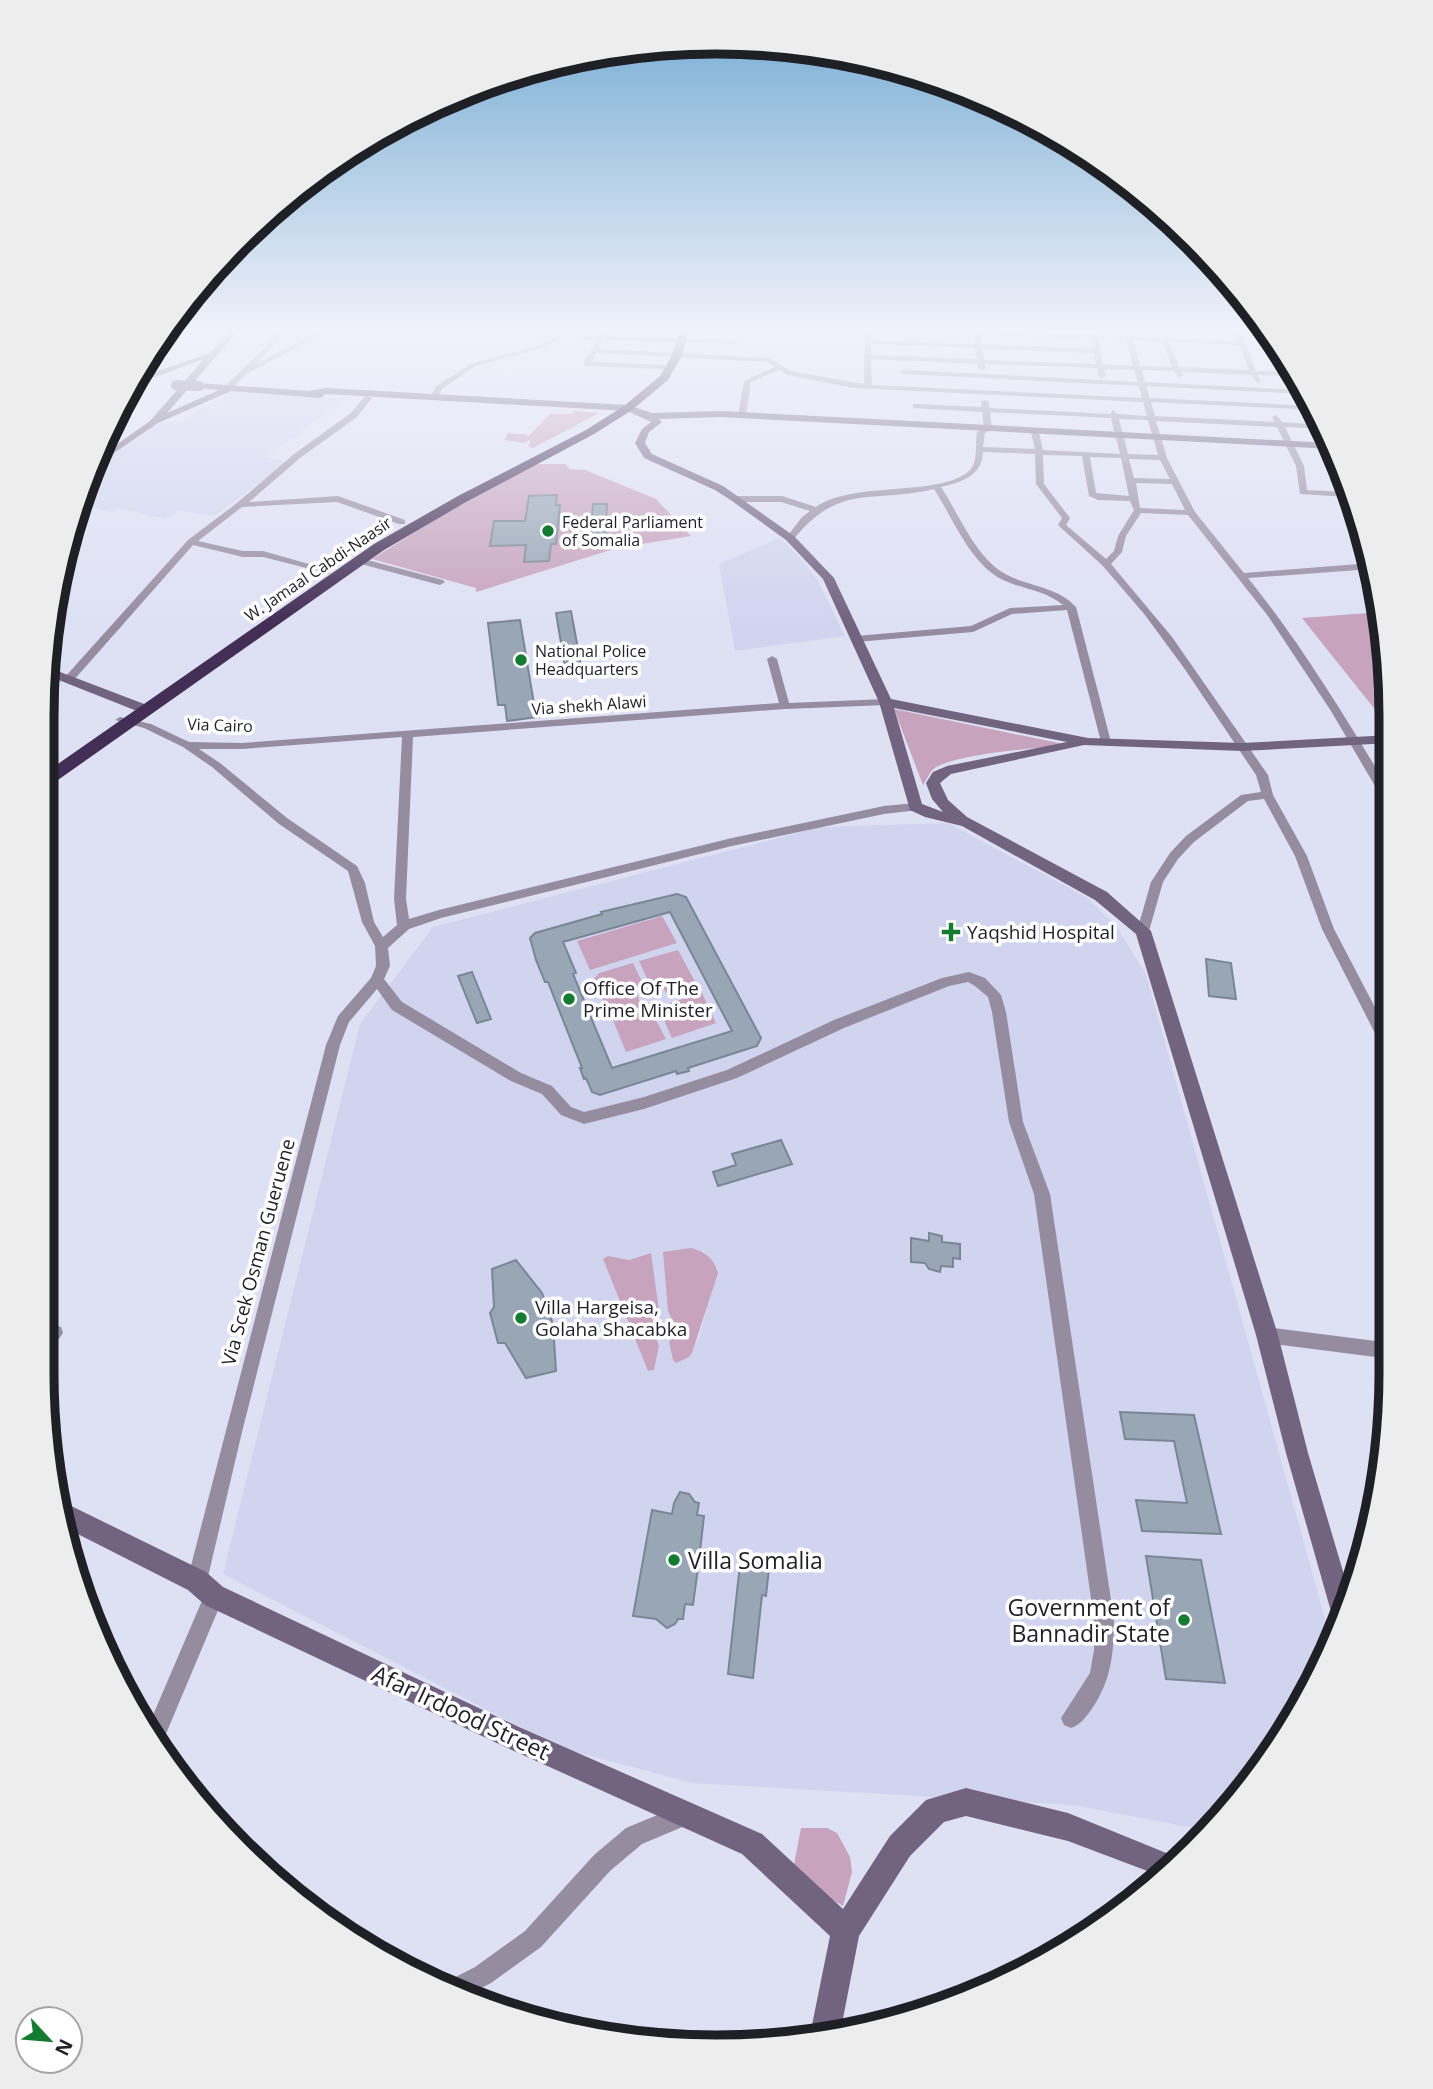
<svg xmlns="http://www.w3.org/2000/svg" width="1433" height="2089" font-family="'Open Sans',sans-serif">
<rect width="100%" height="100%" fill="#dee0f4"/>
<path fill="#d1d4ef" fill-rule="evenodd" d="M233 391 347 399 265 457 288 462 214 516 179 511 165 519 118 508 113 512 82 505 95 467 162 422 177 424Z
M780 538 801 559 818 581 845 636 735 651 719 564Z
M948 823 1086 897 1116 926 1146 974 1332 1644 1277 1748 1209 1831 1073 1805 692 1783 561 1748 223 1574 360 1024 433 927 821 827ZM703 1250 718 1268 699 1337 689 1357 672 1356 671 1344 677 1331 676 1326ZM651 1253 658 1320 654 1333 659 1346 654 1370 648 1371 603 1259 608 1256 629 1260Z"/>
<path fill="#c7a3bd" d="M574 411 599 413 533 448 528 446 531 442 529 440 524 443 504 440 508 433 528 435 527 438 550 414H572Z
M535 464H565L570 469 585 470 656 499 691 536 617 548 476 592V588L372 559 444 514Z
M1381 612 1390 711 1377 712 1302 618Z
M894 709 1068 745C1036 748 963 753 936 767 930 771 927 779 923 785Z
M662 916 677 943 590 970 577 941Z
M678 950 699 989 671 997 661 987 650 985 639 961Z
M633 963 644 986 637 993 641 1007 610 1016 594 979 599 973Z
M702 993 716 1023 672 1038 658 1007Z
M650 1009 666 1039 626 1052 613 1020Z
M691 1248C704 1251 715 1259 718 1273L692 1353 689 1357 676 1363 673 1360 669 1342 677 1331 668 1311 663 1252Z
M651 1253 659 1310 654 1333 659 1346 654 1370 648 1371 603 1259 608 1256 629 1260Z
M801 1828H827L837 1833 850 1857 852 1872 843 1906 792 1875Z"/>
<path fill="#99a6b5" stroke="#7a8696" stroke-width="2" fill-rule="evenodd" d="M557 495 556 505H560L556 544H551L549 561 524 562 526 545 490 546 494 521H525L529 496Z
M593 504H607L605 543 590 544Z
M571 611 582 671 566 673 556 613Z
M520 620 534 704 537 703 539 717 507 721 505 705H498L488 623Z
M677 894 686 897 761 1038 757 1046 688 1068 689 1071 677 1074 676 1071 600 1095 592 1092 586 1078 584 1079 580 1068H582L548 982H545L536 960 530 938 535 933 602 914 601 912ZM670 912 732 1031 612 1068 573 974 576 973 563 942Z
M1206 959 1231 963 1236 999 1209 996Z
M472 972 491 1019 477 1023 458 976Z
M781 1140 792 1164 718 1186 713 1172 736 1165 732 1154Z
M929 1233 942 1236V1242L960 1244V1259L953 1258V1267L941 1266 940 1272 929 1269 925 1263 911 1262V1238L929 1241Z
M516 1260 542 1293 553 1324 556 1371 526 1378 505 1343H498L490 1313 494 1307 492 1269Z
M1120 1412 1194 1415 1221 1534 1142 1531 1136 1500 1187 1503 1174 1441 1125 1439Z
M680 1492 689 1494 695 1502 699 1503 697 1515 704 1516 700 1551 706 1552 703 1568H698L693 1605 685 1604 683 1619H678L675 1624 667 1628 656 1619 633 1616 652 1510 672 1514 674 1503Z
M741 1555 770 1559 766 1596 762 1595 753 1678 728 1674Z
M1146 1556 1201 1560 1225 1683 1166 1679Z"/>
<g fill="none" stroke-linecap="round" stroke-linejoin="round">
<path fill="#968ca0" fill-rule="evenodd" d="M279 330H285L275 344 256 364 322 330H330L246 374 231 390H225V386L271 342Z
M602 330 608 331 606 336 674 338 677 340 674 342 603 340 599 349 770 358 790 371 864 384 865 330H871V340L974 344 975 334 931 330H983L1238 341 1234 330H1240L1256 371 1288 372 1291 376 1258 375 1261 381 1257 383 1251 375 1181 372 1183 376 1179 378 1174 371 1142 370 1145 382 1301 390 1304 394 1146 386 1150 398 1313 406 1316 410 1151 402 1155 416 1275 422 1272 417 1276 415 1282 422 1324 425V429L1285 427 1304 466 1307 490 1347 492 1348 497 1300 494 1296 466 1277 427 1156 421 1167 458 1195 512 1244 573 1371 563 1372 569 1248 578C1302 645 1347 720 1391 793V807L1385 803 1331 711 1268 616 1188 515 1141 513 1126 536 1122 552 1111 564 1172 637 1268 775 1273 795 1307 856 1334 929 1391 1038V1056L1386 1055 1322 929 1295 856 1264 799 1248 801 1194 842 1178 859 1163 882 1149 931 1143 936 1138 934 1137 931 1151 882 1170 853 1186 836 1241 795 1261 792 1256 775 1184 668 1145 615 1103 566 1058 525 1062 518 1036 484 1035 454 983 452C982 476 962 482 941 487 959 514 974 554 1002 572 1026 587 1056 585 1076 607L1111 742 1106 745 1101 742 1067 610 1012 614 973 632 856 642 851 639 856 636 971 626 1010 608 1063 605C1045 590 1022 589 1003 580 970 564 953 518 934 489 872 504 839 482 793 540L790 541 786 538 802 517 810 511 781 502H736L732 499 736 496H782L816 507C854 480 944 498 971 469 978 460 975 443 977 432L984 428 982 412 913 408V404H916L982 407 981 402 985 400 989 402V408L1110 414 1113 410 1117 414 1147 416 1143 402 853 388 788 375 779 370 751 382 746 416 742 418 738 416 744 381 775 367 768 362 596 353 592 362 664 365 668 367 664 369 587 366 583 364 597 340 560 339 542 348 475 366 442 389 437 400 430 398 436 386 471 364 538 346 559 335 599 336ZM982 334 1091 339 1093 349 981 344ZM1098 339 1126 340 1133 366 1103 364ZM1133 340 1162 342 1172 367 1140 366ZM1169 342 1239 345 1249 370 1179 367ZM871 344 975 348 977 359 871 355ZM982 349 1094 353 1096 364 984 360ZM871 359 978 364V368L982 370 986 368 985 364 1097 368 1098 376 1102 378 1106 376 1104 369 1134 370 1138 382 903 370 899 372 903 374 1139 386 1142 398 872 385ZM990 412 1111 418 1120 454 1043 450 1039 432 1035 430 1031 432 1035 449 983 447 985 433 992 429ZM1119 419 1148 420 1158 455 1128 454ZM1043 455 1082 456 1089 496 1098 500 1130 501 1134 510 1118 536 1114 551 1106 559 1066 525 1070 518 1044 484ZM1090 457 1121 458 1129 496 1096 493ZM1129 459 1160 460 1170 479 1134 478ZM1136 483 1172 484 1185 510 1140 508Z
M682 339 735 340 738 342 735 344 680 342Z
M365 396 372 398 357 417 300 458 249 502 338 496 405 520V524H399L337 502 242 507 198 541 243 551H263L330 570V574L263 557H243L193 545 73 681H65V677L188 540 237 503 294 454 351 413Z
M360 558 443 580 445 582 440 585 357 563V559Z
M772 656 777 659 789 703 886 699 891 702 886 705 785 709 413 737 406 899 409 919 439 910 732 838 884 806 915 803 921 807 919 810 884 814 732 846 441 918 409 929 388 948 390 966 384 979 402 1002 521 1073 552 1086 571 1107 584 1112 644 1097 727 1070 834 1020 942 978 969 972 985 978 1001 995 1006 1012 1023 1122 1050 1194 1114 1620C1114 1653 1111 1682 1091 1710 1085 1718 1080 1725 1071 1728L1064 1725 1061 1718 1090 1673 1094 1650V1620L1034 1194 1009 1122 992 1012 988 997 975 986 968 982 949 986 844 1028 737 1078 644 1109 584 1124 561 1115 542 1094 511 1081 392 1010 377 989 349 1022 340 1045 242 1432 207 1581 204 1588 197 1591 190 1588 187 1581 326 1045 338 1016 371 978 376 966 375 946 362 922 348 871 279 824 212 767 183 747 144 728 115 720 120 717 151 724 189 742 242 743 779 703 767 659ZM402 737 394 899 397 925 383 937 374 922 365 883 357 866 287 818 220 763 199 749H242Z
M42 1195 50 1198 52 1203 50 1208 42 1209Z
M55 1325 61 1327 63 1333 48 1355 42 1357C42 1343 40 1331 55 1325Z
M1267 1327 1391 1343V1359L1267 1343 1261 1341 1259 1335 1261 1329Z
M214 1586 221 1589 224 1596 160 1748 158 1750 147 1729 207 1589Z
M684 1804 692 1807 695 1815 692 1823 642 1844 610 1871 541 1947 491 1983 464 1997 442 1986 444 1983 475 1967 525 1931 594 1855 626 1828Z"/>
<path fill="#726380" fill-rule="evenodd" d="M230 330H239L167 413 219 390 196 388 194 386 199 383 308 391 326 388 628 405 652 413 721 411 1330 443 1332 449 721 417 659 419 662 422 649 432 645 443 652 454 723 486 794 536 834 578 891 699 1088 738 1242 743 1391 735V743L1242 751 1084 745 951 774 940 783 948 800 967 817 1107 892 1151 931 1278 1335 1308 1453 1350 1595 1341 1626 1335 1624 1332 1615 1286 1453 1256 1335 1136 934 1095 900 962 826 925 817 910 810 879 702 823 579 786 540 732 501 715 490 644 458 635 443 642 429 651 422 627 411 326 394 320 398 231 391 158 423 95 466 99 457 150 421 204 359 136 384 141 377 210 353ZM894 708 1067 742 947 766 933 772 926 783 932 799 943 812 922 804Z
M47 667 152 707 154 710 152 713H142L46 675Z
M61 1501 206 1572 223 1587 519 1727 762 1834 843 1909 890 1836 926 1800 966 1788 1068 1813 1181 1859 1158 1875 1068 1841 966 1816 944 1822 910 1856 859 1936 840 2034 810 2035 830 1936 742 1854 501 1745 205 1605 188 1590 62 1526Z"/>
<path fill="#432e55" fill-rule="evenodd" d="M680 330H690L681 357 668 380 632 410 594 434 466 502 384 550 48 787 42 788V775L374 544 458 496 586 430 624 406 660 376 671 357Z"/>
<path stroke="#726380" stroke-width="10" d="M176 385 199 386"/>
</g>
<linearGradient id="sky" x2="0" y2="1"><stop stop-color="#72aad2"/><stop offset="0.53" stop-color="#f0f1fa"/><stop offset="1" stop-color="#f0f1fa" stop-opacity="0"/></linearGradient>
<rect width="1433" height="623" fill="url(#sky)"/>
<g fill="#147c30" stroke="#fff" stroke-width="2.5">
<circle cx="548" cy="531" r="7"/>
<circle cx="521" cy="660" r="7"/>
<path d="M947.5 921.5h7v7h7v7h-7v7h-7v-7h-7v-7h7z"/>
<circle cx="569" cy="999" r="7"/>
<circle cx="521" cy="1318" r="7"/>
<circle cx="674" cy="1560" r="7"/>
<circle cx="1184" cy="1620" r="7"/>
</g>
<g text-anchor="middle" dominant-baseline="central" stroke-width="7" stroke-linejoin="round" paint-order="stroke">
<g font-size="16" fill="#1f1f26" stroke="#fff" text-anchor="start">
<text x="562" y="522">Federal Parliament<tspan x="562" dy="18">of Somalia</tspan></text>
<text x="535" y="651">National Police<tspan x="535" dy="18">Headquarters</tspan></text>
</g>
<g font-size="16" fill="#1f1f26" stroke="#fff">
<text transform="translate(318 569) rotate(-34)">W. Jamaal Cabdi-Naasir</text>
<text transform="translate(589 705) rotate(-4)">Via shekh Alawi</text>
<text transform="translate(220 725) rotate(2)">Via Cairo</text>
</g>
<g font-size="19" fill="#1f1f26" stroke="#fff" text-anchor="start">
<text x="967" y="932">Yaqshid Hospital</text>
<text x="583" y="988">Office Of The<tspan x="583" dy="22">Prime Minister</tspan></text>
<text x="535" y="1307">Villa Hargeisa,<tspan x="535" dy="22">Golaha Shacabka</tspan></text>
</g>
<g font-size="19" fill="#1f1f26" stroke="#fff">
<text transform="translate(258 1252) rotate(-75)">Via Scek Osman Gueruene</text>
</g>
<g font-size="23" fill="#1f1f26" stroke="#fff" text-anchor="start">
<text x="688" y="1560">Villa Somalia</text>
<text x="1170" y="1607" text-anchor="end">Government of<tspan x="1170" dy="26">Bannadir State</tspan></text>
</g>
<g font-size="23" fill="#1f1f26" stroke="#fff">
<text transform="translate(461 1712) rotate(25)">Afar Irdood Street</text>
</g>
</g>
<path d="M0 0H1433V2089H0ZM716 54H717A662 662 0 0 1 1379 716V1373A662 662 0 0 1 717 2035H716A662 662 0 0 1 54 1373V716A662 662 0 0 1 716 54Z" fill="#ededee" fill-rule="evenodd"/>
<path fill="none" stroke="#1f1f26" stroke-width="9" d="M716 54H717A662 662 0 0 1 1379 716V1373A662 662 0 0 1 717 2035H716A662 662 0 0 1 54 1373V716A662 662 0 0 1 716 54Z"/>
<g transform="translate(49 2040) rotate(116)"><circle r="33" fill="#ffffff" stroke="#a5a5a8" stroke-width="2"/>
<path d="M0-5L12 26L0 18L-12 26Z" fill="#147c30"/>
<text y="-10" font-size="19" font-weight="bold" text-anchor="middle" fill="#1f1f26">N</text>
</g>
</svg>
